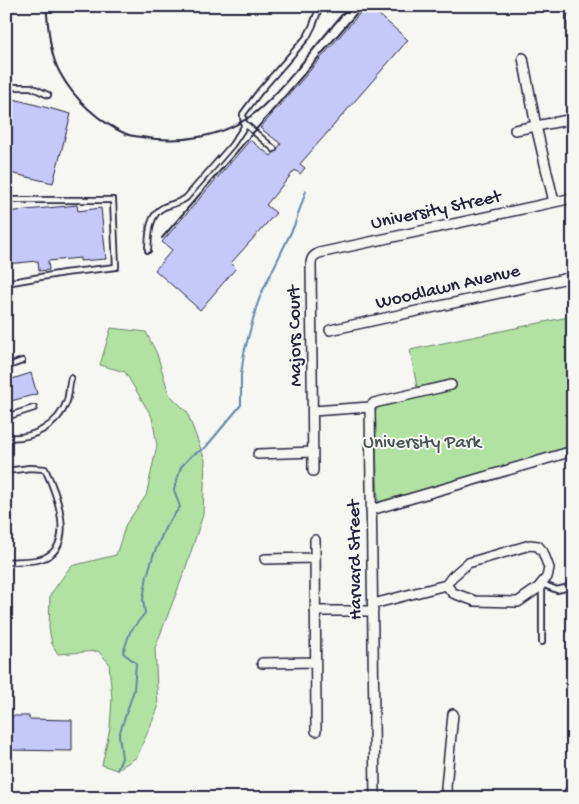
<svg xmlns="http://www.w3.org/2000/svg" width="579" height="804" font-family="'Gochi Hand',sans-serif">
<rect width="100%" height="100%" fill="#f6f6f2"/>
<filter id="ink" filterUnits="userSpaceOnUse"><feTurbulence type="fractalNoise" baseFrequency=".02" numOctaves="2"/><feDisplacementMap in="SourceGraphic" scale="10" xChannelSelector="R" yChannelSelector="G"/><feConvolveMatrix kernelMatrix="1 2 1 2 8 2 1 2 1" color-interpolation-filters="sRGB"/></filter>
<g filter="url(#ink)">
<path fill="#b2e2a1" stroke="#6a826e" d="M573 316V446L379 502 378 501 375 413 379 407 453 389V381L417 387 410 350Z
M111 328 146 332 157 354 169 394 187 412 205 460 203 515 184 573 155 648 158 708 137 757 117 770 102 765 110 728 112 699 109 663 98 651 58 654 52 644 49 628 50 595 71 566 116 555 126 524 146 496 157 445 152 417 125 372 100 365Z"/>
<g fill="none" stroke-linecap="round" stroke-linejoin="round">
<path stroke="#6387a7" stroke-width="2" d="M117 770 122 758 119 735 134 690 136 663 123 653 130 632 145 613 143 599 147 576 153 556 166 526 180 507 174 490 181 467 191 456 205 448 241 405V375L244 353 256 308 261 294 294 226 306 191"/>
</g>
<path fill="#c7c8fa" stroke="#22223b" d="M366 6H369L408 40 300 164 305 168 300 174 295 170 266 205 276 213 231 263 236 268 200 310 155 270 172 250 162 242 250 140 271 156 281 144 260 128Z
M6 97 71 114 53 183 6 172Z
M77 205 78 211 101 208 106 259 80 261V258L48 261 49 270 39 271 38 261 6 264V212Z
M31 373 37 394 11 401 10 399 6 400V381Z
M6 716H29V719L72 720V751L6 750Z"/>
<g fill="none" stroke-linecap="round" stroke-linejoin="round">
<defs>
<path id="lane" d="M571 33 570 18 573 8
M6 87H31L48 95
M244 123 274 149
M6 200H113L116 267 64 273 6 283
M148 250C149 235 148 215 164 207 171 204 179 203 186 198L232 145 244 127 243 114 260 91 307 37 313 25 320 6
M6 367 22 361
M6 417 34 408
M6 437C32 440 58 426 67 401 69 394 69 385 71 378
M6 471 30 468 45 469C56 492 78 548 41 559 31 562 17 561 6 562
M542 642V584L557 590 573 586"/>
<path id="street" d="M523 58 536 126 554 202
M515 130 573 119
M330 330 573 277
M370 407 375 798
M370 407 374 403 451 385
M313 411 370 407
M258 454 313 452
M313 471 311 265C311 258 313 256 319 253L573 198
M371 510 573 451
M315 540 316 731
M265 559 315 558
M373 604 446 585 452 577 468 563 530 545 538 546 543 552 549 568 547 577 538 588 518 602 475 601 453 593 446 585
M315 611H373
M262 663 315 662
M447 798 446 787 453 714
M566 798 573 786"/>
</defs>
<use href="#lane" stroke="#22223b" stroke-width="8"/>
<use href="#street" stroke="#22223b" stroke-width="12"/>
<use href="#lane" stroke="#f6f6f2" stroke-width="4.5"/>
<use href="#street" stroke="#f6f6f2" stroke-width="9"/>
<path stroke="#22223b" stroke-width="2" d="M46 6C49 29 49 53 60 73 74 99 99 122 126 134 130 136 136 136 141 137 180 144 225 137 256 112 272 99 285 83 298 68 315 47 332 27 349 6
M162 238 363 6"/>
</g>
</g>
<g text-anchor="middle" dominant-baseline="central" stroke-width="4" stroke-linejoin="round" paint-order="stroke">
<g font-size="19" fill="#22223b" stroke="#f6f6f2">
<text transform="translate(436 211) rotate(-12)">University Street</text>
<text transform="translate(448 288) rotate(-13)">Woodlawn Avenue</text>
<text transform="translate(296 336) rotate(-91)">Majors Court</text>
<text transform="translate(356 560) rotate(-91)">Harvard Street</text>
</g>
<g font-size="19" fill="#465254" stroke="#f6f6f2">
<text x="422" y="443">University Park</text>
</g>
</g>
<rect width="579" height="804" fill="none" stroke="#f6f6f2" stroke-width="25"/>
<rect x="12" y="12" width="554" height="779" fill="none" stroke="#22223b" stroke-width="2" filter="url(#ink)"/>
</svg>
